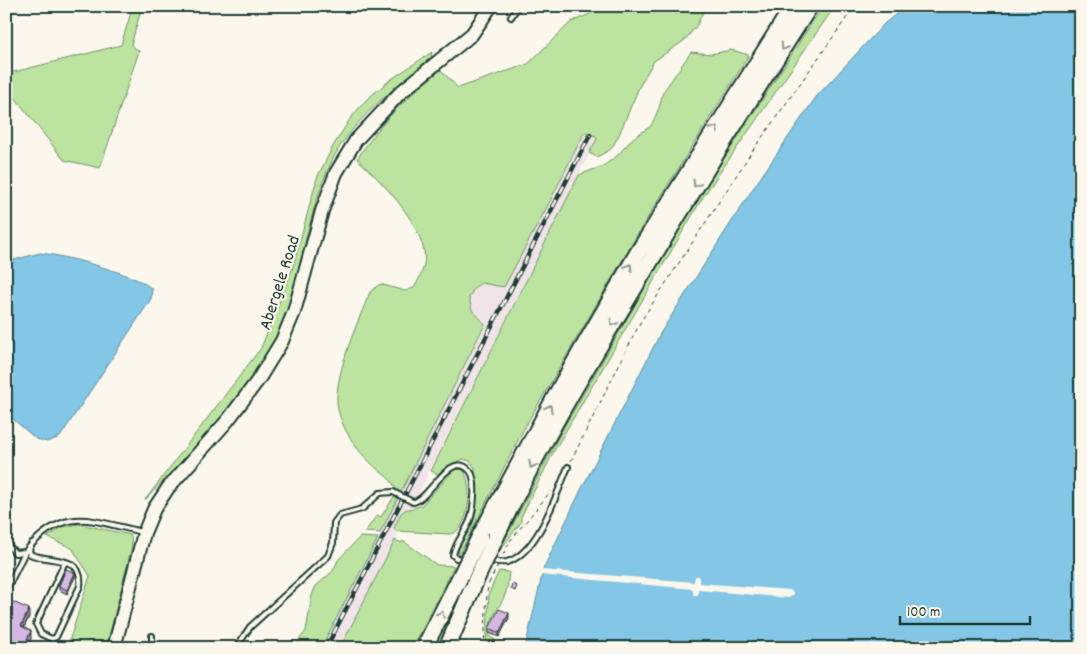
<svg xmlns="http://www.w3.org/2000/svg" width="1087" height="654" font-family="Dekko,sans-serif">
<rect width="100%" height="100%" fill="#fbf7ec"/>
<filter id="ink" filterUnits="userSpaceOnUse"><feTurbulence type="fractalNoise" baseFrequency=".02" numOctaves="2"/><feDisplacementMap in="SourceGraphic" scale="10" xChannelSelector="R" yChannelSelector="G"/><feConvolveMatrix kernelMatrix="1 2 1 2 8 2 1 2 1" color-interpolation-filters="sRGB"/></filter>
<g filter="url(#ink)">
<path fill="#f0e4e9" d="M587 132 596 136 597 139 340 648H321L380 533 365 532 377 515 381 517 397 491 401 492 485 325 472 310 469 298 474 288 480 283 496 285 547 207 584 133Z"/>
<path fill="#bce4a0" stroke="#6e906a" d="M133 6H142L131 45 139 51 100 168 64 160 6 86V74L121 45Z
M614 6H701L703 12 697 25 685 40 654 61 640 85 618 137 611 149 597 157 589 153 597 139 596 136 584 133 547 207 504 287 481 283 474 288 469 298 472 310 485 324 401 492C395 490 393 481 386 476 365 460 344 437 338 409 331 381 359 319 370 292L380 284 405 291 414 288C420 278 427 263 424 251 416 216 383 183 357 159 381 122 406 97 441 70L458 88 528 64 571 22 597 11Z
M823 6H835L703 197 554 451 521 517V522L498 553 560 434 650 279 712 177Z
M731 50 749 55 640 230 526 425 459 555 458 548 475 517V468L470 461 463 459 437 474 431 471 579 175 603 166 617 156 633 138 651 126 659 108 663 92 691 52 711 54Z
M432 52 431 59C396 86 348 123 330 165 320 186 313 211 307 234 299 268 294 303 278 336 249 396 191 451 145 500L261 348 292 270 317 178 332 148 350 119 366 100 390 80Z
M462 469C474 480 470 532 450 534L396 531 394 528 401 513 405 510 421 506 454 470Z
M394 497 398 498 380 533 365 532 377 515 381 517Z
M79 524 131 535 132 547 106 648H67L90 576 72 548 47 537 63 527Z
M360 537 378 538 321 648H293L306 631 312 595 316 586 333 571 338 560Z
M395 540 402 543 403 541 437 565 454 566 413 648H340Z
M470 570H474L440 648H432Z
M499 571 509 572C508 579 508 586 506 592 501 608 486 620 490 637L495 640V648H486L489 593Z"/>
<path fill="#84c6e5" stroke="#5c8f9e" d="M906 6H1081V648H525L544 567 581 490 661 332 752 190 816 97 885 23Z
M40 253C62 255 138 274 152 289L151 299 60 437 47 442 36 439 6 413V262Z"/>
<path fill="#fbf7ec" d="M541 570 694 582 695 576H699V583L790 590 794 594 789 598 698 590V595H693V589L540 575Z"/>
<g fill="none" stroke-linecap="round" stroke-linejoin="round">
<defs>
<path id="lane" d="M511 17 518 6
M413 502C429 501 450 448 470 471 477 479 474 506 471 517 468 530 456 540 453 555L456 558 464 559
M6 522 8 545 15 553 25 552C64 505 89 520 142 532
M32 543 29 550 30 554C48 563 84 553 80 586L56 637 52 639 41 634 36 624 65 562
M488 561C494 561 502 563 507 562 538 553 556 495 568 467
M6 591 25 552
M152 648V636
M236 648 250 627 328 556 333 543 334 523 340 515 362 509 380 493 393 492"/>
<path id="primary" d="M114 648 144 533 154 509 168 488 228 420 258 380 282 341 294 312 322 211 336 173 356 140 401 92 472 34 491 6"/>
<path id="highway" d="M480 536 562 384 637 254 793 6
M496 537C535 454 582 374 630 295 688 198 748 102 810 6
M424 648 458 581
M447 648 475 582"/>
</defs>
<use href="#lane" stroke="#1f3d34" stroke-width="8"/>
<use href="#primary" stroke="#1f3d34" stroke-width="16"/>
<use href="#highway" stroke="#1f3d34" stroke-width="19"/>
<path stroke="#1f3d34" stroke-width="1" stroke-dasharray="4 4" stroke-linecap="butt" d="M571 461 641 321 751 153 855 6
M510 541 551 491
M484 648 487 592 489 583"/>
<use href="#lane" stroke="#fbf7ec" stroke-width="4"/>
<use href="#primary" stroke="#fbf7ec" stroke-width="12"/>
<use href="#highway" stroke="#fbf7ec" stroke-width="15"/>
<defs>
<path id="rail" d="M326 648 590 135"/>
</defs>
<use href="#rail" stroke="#1f3d34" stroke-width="4.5"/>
<use href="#rail" stroke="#fbf7ec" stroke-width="2.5" stroke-dasharray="8" stroke-linecap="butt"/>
<defs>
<path id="lane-bridge" d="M393 492 413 502"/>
<path id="highway-bridge" d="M458 581 480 536
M475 582 496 537"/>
</defs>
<use href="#lane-bridge" stroke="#1f3d34" stroke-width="8" stroke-linecap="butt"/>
<use href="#highway-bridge" stroke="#1f3d34" stroke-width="19" stroke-linecap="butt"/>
<path stroke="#1f3d34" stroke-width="1" stroke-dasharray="4 4" stroke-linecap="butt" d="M489 583 510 541"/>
<use href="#lane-bridge" stroke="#fbf7ec" stroke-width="4"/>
<use href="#highway-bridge" stroke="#fbf7ec" stroke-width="15"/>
</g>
<path fill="#b89dc2" stroke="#1f3d34" d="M75 577 67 594 59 590V586Z
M6 599 29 617 24 627 31 639 29 641V648H12L6 645Z
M509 618 499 637 489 633V628Z"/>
<path fill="#967f9e" stroke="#1f3d34" d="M75 573V577L67 594V590Z
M29 609V617L21 634V626Z
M509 613V618L499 637V633Z
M31 631V639L27 647V639Z"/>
<path fill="#d6b6e2" stroke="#1f3d34" d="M66 569 75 573 67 590 59 586Z
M512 584 517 586 515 591 511 589Z
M6 599 29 609 21 626 31 631 27 639 38 648H29L6 637Z
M499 609 509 613 499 633 489 628Z"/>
<defs><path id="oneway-chevron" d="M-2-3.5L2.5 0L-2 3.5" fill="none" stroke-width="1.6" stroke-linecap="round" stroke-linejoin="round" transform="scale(1.25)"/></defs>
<g stroke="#8d9a90">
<use href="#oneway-chevron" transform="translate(784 47) rotate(123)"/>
<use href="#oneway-chevron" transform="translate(715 129) rotate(-58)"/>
<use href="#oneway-chevron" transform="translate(696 184) rotate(121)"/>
<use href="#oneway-chevron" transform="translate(629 267) rotate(-60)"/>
<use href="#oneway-chevron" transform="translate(613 323) rotate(121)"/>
<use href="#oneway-chevron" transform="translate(549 408) rotate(-62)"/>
<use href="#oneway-chevron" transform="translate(532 465) rotate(119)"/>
<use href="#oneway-chevron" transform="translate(441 614) rotate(-64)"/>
</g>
</g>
<g text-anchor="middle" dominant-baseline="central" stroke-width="4.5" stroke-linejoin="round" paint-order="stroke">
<g font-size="18" fill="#1f3d34" stroke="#fbf7ec">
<text transform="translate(281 283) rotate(-72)">Abergele Road</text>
</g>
</g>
<rect width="1087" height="654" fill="none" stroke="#fbf7ec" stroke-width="25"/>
<rect x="12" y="12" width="1062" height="629" fill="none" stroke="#1f3d34" stroke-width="2" filter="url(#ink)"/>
<path d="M900 616v8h130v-8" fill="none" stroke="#1f3d34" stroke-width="2.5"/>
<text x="907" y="616" font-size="15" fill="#1f3d34" stroke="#fbf7ec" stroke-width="4" paint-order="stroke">100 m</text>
</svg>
